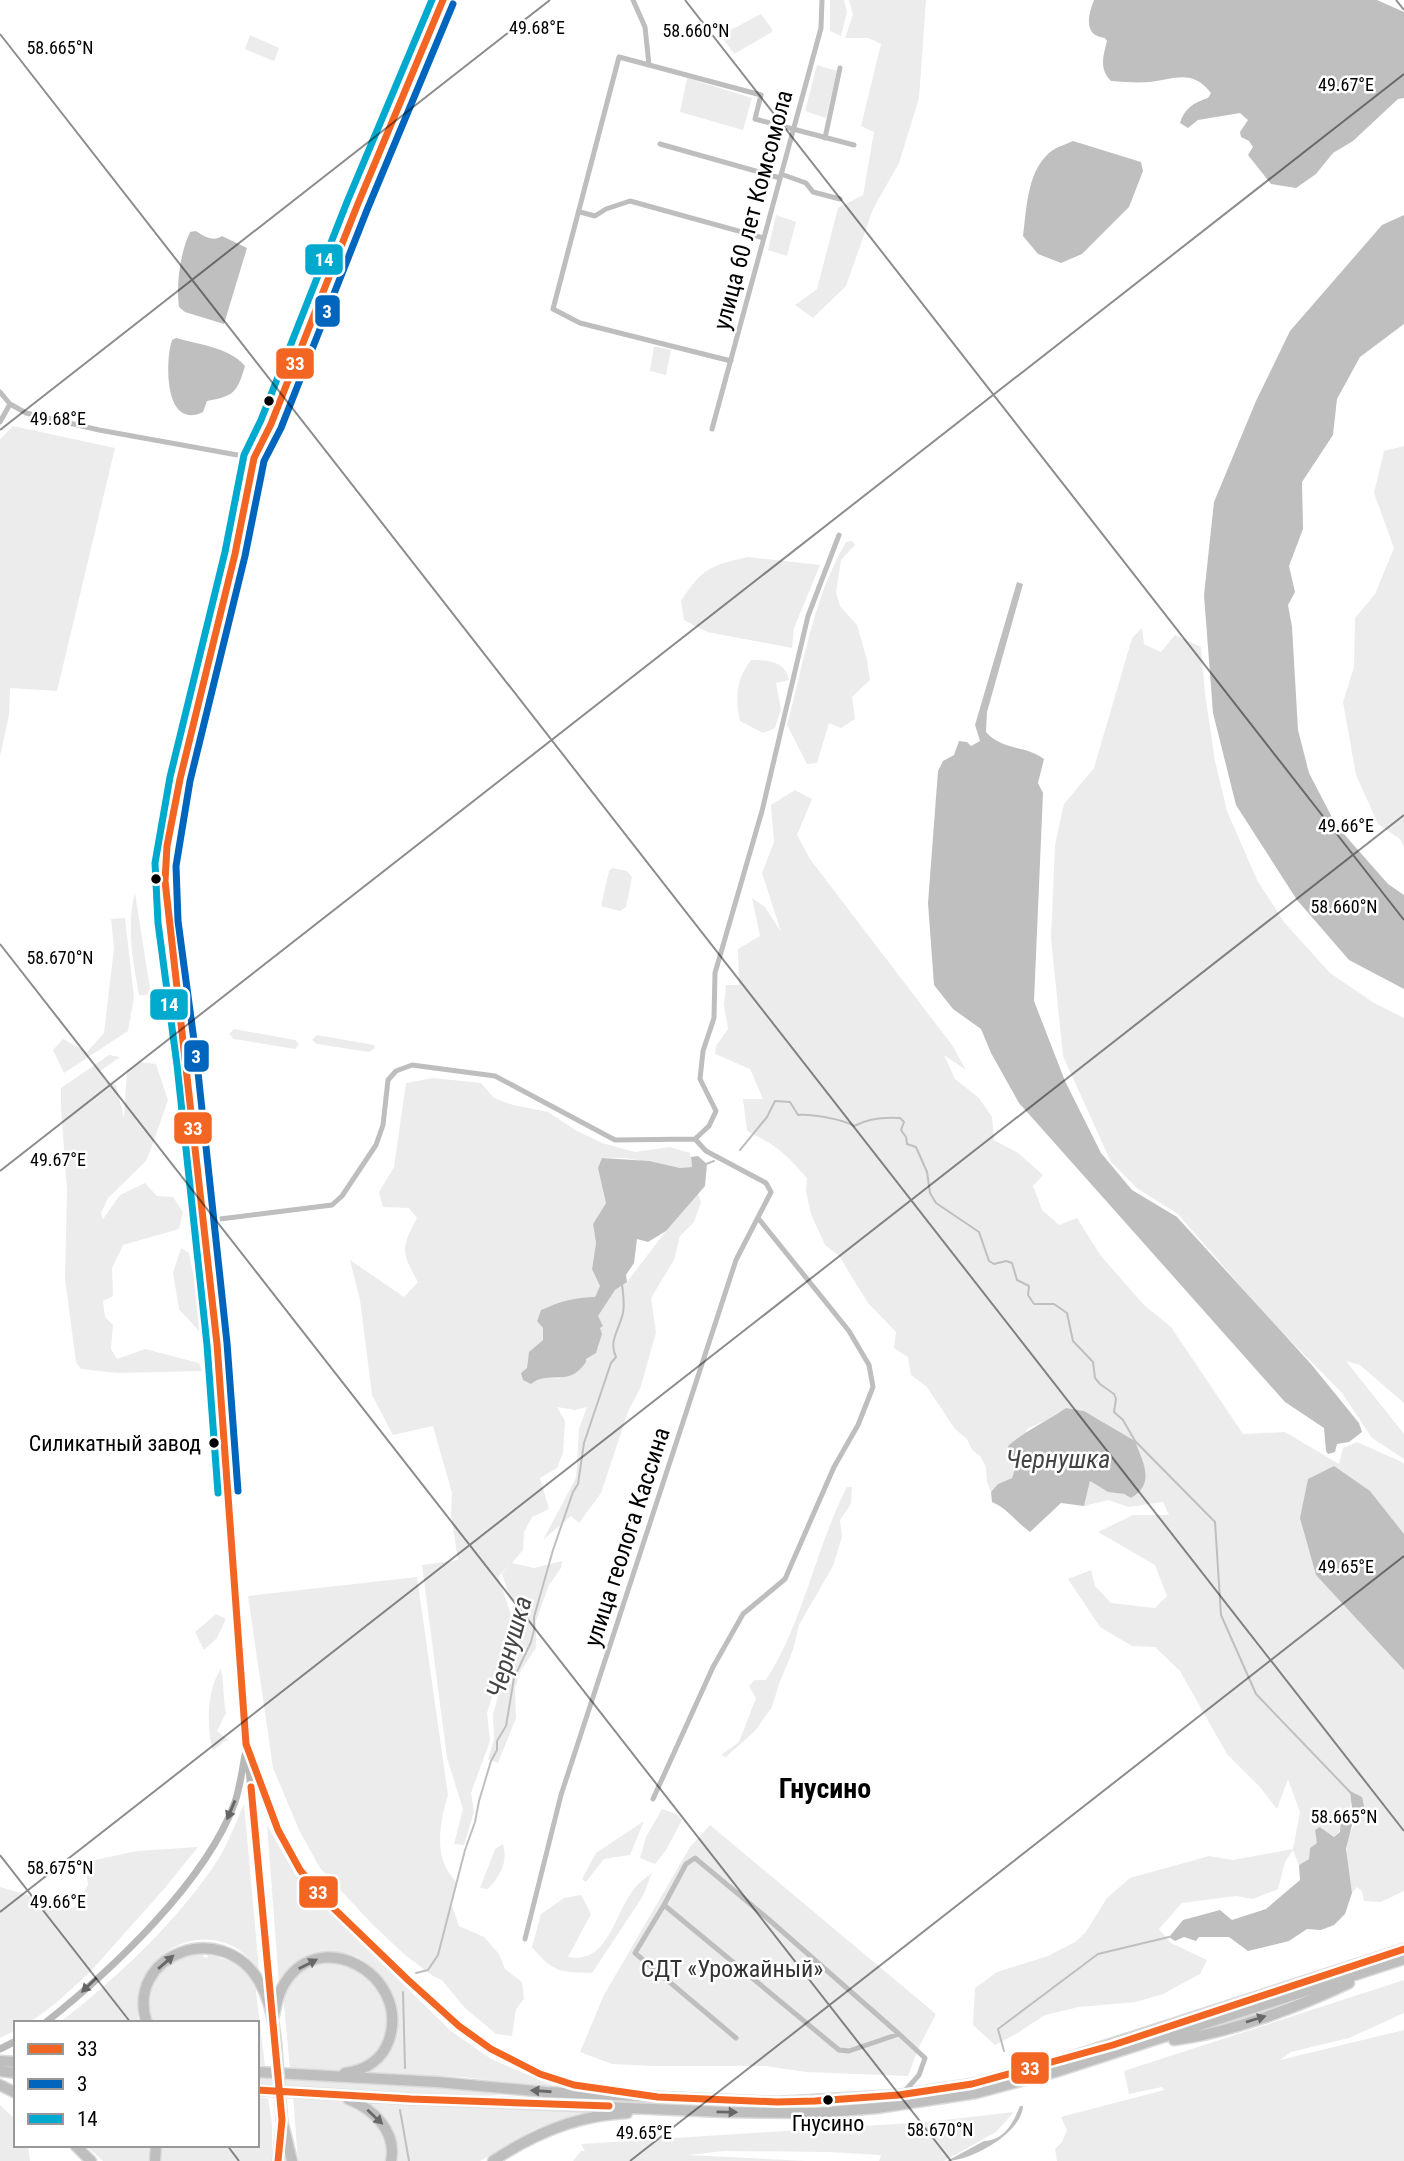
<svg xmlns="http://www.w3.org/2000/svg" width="1404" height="2161" font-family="'Roboto Condensed',sans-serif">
<rect width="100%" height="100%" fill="#fff"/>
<path fill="#ececec" d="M830 0H844L847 12 841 36 830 31Z
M849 0H926L919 98 899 163 873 209 846 286 813 318 795 305 817 289 838 208 863 195 874 132 861 126 881 44 869 38H845L853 15Z
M761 14 772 29V32L734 54 724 40 725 33Z
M250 35 279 48 274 61 245 49Z
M817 65 837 71 826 118 805 111Z
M687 78 752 98 743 130 680 112Z
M776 215 796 222 787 256 768 250Z
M654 346 671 350 666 375 650 371Z
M13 426 115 448 57 691 10 688 9 715 0 756V439Z
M1404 446V847L1400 839 1378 824 1356 775 1343 702 1354 667 1355 618 1375 594 1394 548 1374 493 1384 451Z
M852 541 855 545 841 560 836 592 840 606 857 625 867 660 870 680 852 697 855 719 841 728 829 723 817 763 807 764 787 725C804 663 813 598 846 542Z
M748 557 820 565 794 628 792 648 707 632 684 620 681 601C703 567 710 566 748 557Z
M1142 628 1144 644 1161 652 1175 635 1201 647 1205 694 1215 761 1227 811 1257 880 1284 922 1330 973 1374 1003 1404 1018V1403L1360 1365 1346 1361 1404 1434V1459L1372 1438 1342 1393 1269 1319 1178 1214 1138 1189 1111 1162 1063 1056 1051 938 1055 845 1064 804 1094 768 1132 638Z
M751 660C768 660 785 661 789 680L776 683 781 709 775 728 763 733 740 721C735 698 736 680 751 660Z
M795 790 812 799 797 835 810 859 952 1045 966 1070 944 1055 955 1079 979 1098 992 1117 994 1140 1018 1153 1043 1175 1033 1186 1042 1210 1059 1225 1077 1218 1101 1256 1144 1305 1171 1327 1243 1434 1285 1432 1339 1464 1343 1448 1357 1442 1404 1463V1891L1381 1902 1364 1901 1362 1891 1357 1887 1352 1893C1347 1857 1339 1840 1365 1810L1351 1792C1352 1809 1348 1824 1334 1837L1321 1827 1317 1843 1310 1848 1309 1859 1299 1865 1293 1850 1285 1862 1278 1889 1253 1899 1236 1896 1182 1903 1159 1929 1171 1943 1207 1960 1200 1974 1163 1994 1136 2002 1079 2007 1045 2015 1016 2034 995 2045 973 2025 975 1988 997 1972 1048 1956 1075 1942 1085 1933 1107 1898 1130 1878 1209 1856 1233 1860 1293 1849 1300 1812 1288 1779 1277 1809 1259 1786 1227 1754 1180 1671 1155 1647 1132 1646 1100 1627 1068 1579 1091 1570 1095 1586 1111 1603 1155 1608 1167 1596 1155 1565 1098 1532 1133 1515H1169L1163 1502 1129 1507 1108 1500 1084 1506 1090 1481 1108 1492 1124 1494 1131 1498 1135 1441 1084 1411 1066 1408 1051 1418 1027 1429 1012 1478 998 1484 991 1492 987 1482 986 1467 980 1456 972 1450 967 1439 955 1429 927 1387 911 1375 908 1357 894 1348 896 1332 868 1303 839 1256 825 1245 811 1214 806 1191 807 1178C787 1155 775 1144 747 1131L743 1099H763L750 1069 715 1054 716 1046 728 1029 724 1005 726 985H739L738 949 760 936 752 898 765 907 781 932 762 873 774 842 771 805Z
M612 868 627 871 632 877 626 907 620 911 601 906 609 871Z
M135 893 151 995H139C133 963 126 924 135 893Z
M125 918 134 997 128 1031 64 1073 53 1050 63 1039 87 1052 104 1033 114 948 111 919Z
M234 1029 295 1040 299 1044 295 1049 234 1039 229 1034Z
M317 1035 374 1045 375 1048 369 1052 317 1044 312 1040Z
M109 1055 120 1057 100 1071 106 1082 116 1085 124 1118 127 1071 140 1062 156 1064 168 1100 152 1146 146 1161 108 1198 101 1213 103 1219 120 1195 145 1183 157 1196 173 1197 183 1212 179 1229 123 1245 112 1268 113 1296 103 1301 105 1317 113 1325 111 1349 117 1359 145 1349 199 1363 202 1371 118 1373 81 1369 76 1362 65 1279 67 1190 61 1108V1088Z
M433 1078 481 1083 494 1098 513 1105 548 1112 577 1131 602 1143 635 1152 670 1147 690 1153 692 1167 680 1168 625 1158H602L599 1168 606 1203 593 1224 596 1243 592 1268 600 1286 595 1297C577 1297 557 1303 541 1310L537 1321 543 1328V1340C526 1355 522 1361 536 1381L545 1377 559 1379 599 1346 598 1316 606 1301 615 1290 627 1282 666 1231 698 1193 701 1202 694 1222 680 1236 674 1260 651 1298 656 1333 640 1389 629 1409 601 1493 579 1523 571 1516 543 1540 576 1478 579 1429 587 1407 575 1410 557 1407 565 1421 563 1453 557 1468 540 1478 549 1509 532 1517 524 1532 523 1550 512 1563 534 1568 562 1561 561 1568 549 1585 536 1621V1648L521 1670 515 1688 516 1718 498 1763 488 1759 494 1739 493 1715 508 1658 519 1630 522 1606 510 1598 502 1574 510 1564 498 1577 515 1625 487 1713 490 1741 471 1793 474 1812 464 1845 454 1844 463 1809 447 1758 422 1565 458 1560 451 1514 452 1493 433 1426 393 1435 372 1395 360 1300 350 1260 404 1297 418 1282C401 1252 401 1248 417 1218L409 1208 383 1207 379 1192 394 1167 406 1083Z
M181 1248 189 1253 199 1304 200 1332 179 1309 173 1273Z
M847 1487H852L851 1504 840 1520 842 1537 833 1566 799 1625 793 1650 779 1684 772 1707 755 1731 726 1757 721 1755 739 1742 756 1698 749 1686 755 1680H766C804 1621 815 1549 847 1487Z
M417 1577 448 1795C442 1813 436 1844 444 1863 446 1870 452 1876 456 1882L451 1903 459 1926 484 1937 499 1954 505 1969 522 1982 524 1999 516 2009 512 2036 496 2034 464 2007 442 1980 433 1976 405 1955 372 1924 320 1868 300 1832 273 1768 248 1596Z
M216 1614 226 1619 217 1638 204 1650 195 1632Z
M221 1669C224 1683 223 1699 226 1713L217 1731 229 1741H225L213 1751C206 1728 207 1688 221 1669Z
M244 1804 259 1970C215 1907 126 1950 139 2023H59C115 1980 181 1918 219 1858 229 1841 236 1822 244 1804Z
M662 1809 678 1815 682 1820 666 1850 655 1864 640 1858 646 1837Z
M644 1821 630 1855 604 1859 586 1882 582 1879 596 1853Z
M267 1825 295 1874 319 1902 451 2031 491 2059 561 2089 463 2077 363 2073C372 2063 390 2049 394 2036 405 2005 372 1948 337 1954 330 1955 293 1971 287 1975 284 1977 282 1981 279 1983Z
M710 1825 936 2014 919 2047 908 2076 806 2072 765 2066H656L612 2064 580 2052 604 1995 690 1847Z
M503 1844C508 1862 501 1875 488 1889L480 1888 495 1849Z
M198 1847 164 1889 90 1972 56 2003 29 2023H16V2030L0 2038V1887L73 1908 88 1885 85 1862 137 1851Z
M652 1873 643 1896 592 1973C561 1972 553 1973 532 1947L541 1914 564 1898 581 1895 591 1914 568 1957C610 1965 614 1911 635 1888 639 1882 646 1878 652 1873Z
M194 1953H204L203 1957 207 1958 209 1954 235 1963 255 1983 265 2066 257 2065V2023H152C139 1991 163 1961 194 1953Z
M332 1961C366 1968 391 1992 387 2028 386 2041 380 2052 369 2060 347 2076 316 2071 290 2069L283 1994C299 1973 305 1966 332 1961Z
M1404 1980V2013L1349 2038 1291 2052 1280 2060 1404 2030V2161H1057L1055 2149 1062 2142 1067 2130 1061 2117 1164 2090 1162 2087 1129 2094 1124 2071Z
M257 2076 458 2088 503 2095 408 2096 257 2086Z
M293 2096C326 2098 376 2100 387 2139 389 2145 387 2154 387 2161H298Z
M257 2097 268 2098 272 2124V2161H160L161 2145H257Z
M358 2100 587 2111 535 2129 480 2161H396C401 2130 381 2115 358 2100Z
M0 2105 16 2120V2145H28L30 2161H0Z
M1014 2112 996 2132 944 2161H879L881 2155 829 2152 724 2151 688 2155 806 2161H573L581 2151H585L581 2144 927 2122Z
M85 2145H149V2161H103Z"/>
<path fill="#bfbfbf" d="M1094 0H1377L1404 12V98L1398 99 1353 141 1333 153 1316 174 1296 188 1271 184 1248 155 1253 147 1249 141 1241 137 1240 132 1248 120 1240 113 1198 120 1188 128 1180 123C1184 109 1194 102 1208 98L1211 93C1192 69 1176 79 1150 82 1137 83 1124 82 1111 81 1099 69 1103 56 1107 41L1105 38C1083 36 1088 15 1094 0Z
M1073 141 1141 162 1143 171 1129 207 1082 254 1061 263 1038 254 1023 236C1027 207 1027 168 1053 150 1059 146 1067 144 1073 141Z
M1404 215V324L1360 357 1337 399 1333 435 1302 482 1303 529 1289 566 1295 592 1288 605 1292 627 1298 730 1309 773 1336 825 1388 884 1404 895V989L1349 960 1297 900 1236 805 1213 713 1204 595 1214 502 1256 401 1290 331 1382 225Z
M196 231C205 237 213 242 222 236L247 248 224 324 185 312 179 307C176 285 180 253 190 232Z
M176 338C197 344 231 348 245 366 237 393 234 396 207 401L203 412C164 431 165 361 172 340Z
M1017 582 1023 584 987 712 986 732C1003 751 1025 745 1044 759L1038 783 1043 793 1034 1001 1065 1081 1101 1153 1132 1190 1177 1217 1311 1364 1359 1423 1362 1432 1349 1442 1337 1444 1335 1452 1328 1454 1326 1451 1324 1428 1285 1402 1019 1103 991 1053 981 1029 953 1009 934 985 928 903 938 771 943 761 954 755 959 741 967 742 971 746 980 741 975 725Z
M698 1156 707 1164 705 1186 666 1231 648 1242 637 1239 634 1263 626 1275 627 1282 615 1290 598 1316 603 1326 600 1328 602 1334 596 1353 586 1359V1362C568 1389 550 1369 531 1384L523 1380 521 1373 527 1368 529 1352 543 1340V1328L537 1321 541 1310C559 1302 575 1297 595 1297L600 1286 592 1269 596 1243 593 1224 606 1203 598 1168 602 1158 649 1161 680 1168 692 1167 691 1157Z
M1066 1408 1084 1411 1135 1441C1143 1463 1156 1483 1131 1498L1124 1494 1108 1492 1090 1481 1084 1506 1061 1503 1030 1532C1016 1522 1007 1508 992 1502L991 1492 998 1484 1012 1478 1018 1459 1010 1455 1008 1446C1026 1430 1046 1422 1066 1408Z
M1334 1466 1370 1491 1404 1534V1670L1316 1575 1300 1518 1308 1479Z
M1350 1791 1362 1797 1365 1810 1352 1825 1346 1849 1352 1893 1345 1914 1334 1925 1321 1930 1307 1929 1289 1941 1248 1951 1229 1937H1199L1196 1941 1184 1937 1175 1941 1169 1937 1183 1920 1220 1910 1232 1920 1266 1909 1300 1880 1299 1865 1309 1859 1310 1848 1317 1843 1315 1830 1320 1827 1334 1837 1340 1832 1341 1818 1352 1808Z
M1020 2106H1023C1022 2133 971 2161 947 2161L984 2141C1005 2140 1013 2123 1020 2106Z"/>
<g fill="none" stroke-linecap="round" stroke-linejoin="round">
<path stroke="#bfbfbf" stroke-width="2" d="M740 1150 767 1117 775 1101 790 1102 798 1115C811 1114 843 1119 854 1126 867 1119 885 1117 900 1118L904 1122 901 1130 906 1137 907 1144 916 1147 927 1172 930 1193 936 1203 979 1232 989 1261 994 1264 1006 1261 1012 1263 1017 1280 1029 1286 1028 1295 1034 1304H1054L1067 1313 1073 1341 1093 1362 1095 1378 1100 1384 1114 1394 1116 1399 1114 1412 1123 1420 1135 1441 1215 1522 1221 1615 1256 1694 1351 1793
M706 1164 714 1161
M416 1973 428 1970 438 1955 465 1850 475 1822 479 1801 491 1761 497 1750V1741L506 1726 514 1678 531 1642 534 1630V1617L553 1550 573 1492 578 1484 584 1443 611 1363 616 1357C608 1341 620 1328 623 1313 625 1304 623 1293 622 1284
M403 1992 405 2068
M1004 2051 998 2029 1098 1954 1169 1937
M400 2110 409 2161"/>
<defs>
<path id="highway" d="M273 2018C276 2008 277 1997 282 1988 316 1922 411 1974 389 2040 382 2060 366 2070 345 2073
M147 2023C124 1956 221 1917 259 1981 270 2000 274 2022 276 2043
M1174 2040C1230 2033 1298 2007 1349 1983
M0 2061 16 2062
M0 2071 16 2073
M257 2072 437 2082 546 2092 777 2102 899 2095 972 2084 1052 2063 1404 1949
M0 2085 16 2093
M257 2090 411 2099 725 2112 816 2113 877 2108 976 2093 1055 2072 1404 1959
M348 2099C374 2109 397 2132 391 2161
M282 2120 292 2161
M75 2145 91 2161
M155 2161 156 2145
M278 2161 281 2131
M493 2161C533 2134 578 2115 627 2113"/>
</defs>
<use href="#highway" stroke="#dbdbdb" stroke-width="13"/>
<path stroke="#bebebe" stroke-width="5" d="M633 0 645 27 649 65 619 57 553 309 580 323 731 361
M649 65 761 95 755 119 854 145
M825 138 840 68
M660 144 780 178
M781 174 806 183 813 192 840 199
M580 212 595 216 606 209 630 201 764 238
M0 392 10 404 26 413 99 430 254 458
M0 422 10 404
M712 429 821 28 822 0
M204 1221 332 1205 342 1196 376 1145 383 1125 388 1080 396 1071 412 1065 495 1076 615 1140 695 1139
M653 1799 713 1667 743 1614 785 1579 834 1467 858 1425 873 1387 869 1365 849 1331 758 1218
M664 1905 686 1864 695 1858 767 1918 899 2034
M525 1939 561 1795 736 1260 771 1192 766 1183 706 1151 695 1139 709 1126 716 1111 700 1079 703 1051 714 1018 715 973 762 811 808 616 839 535
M736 2038 635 1953 664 1905 839 2050 849 2051 899 2034 925 2058 919 2075 904 2092"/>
<path stroke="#b8b8b8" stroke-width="7" d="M250 1754C265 1794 276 1836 301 1871 322 1901 351 1927 378 1952 442 2012 508 2078 600 2090
M272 2004 246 1739 217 1344 187 1064 168 922 165 881 167 846 180 779 235 554 254 458 271 424 357 206 443 0
M45 2023C112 1970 206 1882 235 1802 240 1787 242 1771 245 1755
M0 2049 16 2041"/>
<use href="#highway" stroke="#bebebe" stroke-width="10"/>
<defs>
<path id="highway-bridge" d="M276 2043 282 2120"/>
</defs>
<use href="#highway-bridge" stroke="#dbdbdb" stroke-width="13" stroke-linecap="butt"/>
<use href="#highway-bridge" stroke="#bebebe" stroke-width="10"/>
<defs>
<path id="bus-1" d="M443 0 357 206 271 424 254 458 235 554 180 779 167 846 165 881 217 1344 246 1744 278 1830 300 1870 324 1899 408 1980 459 2026 491 2049 540 2074 574 2085 658 2097 777 2102 815 2101 899 2095 972 2084 1113 2045 1404 1949
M251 1787 282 2120 278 2161
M257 2090 411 2099 609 2106"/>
<path id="bus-2" d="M238 1491 227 1343 197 1063 178 921 176 866 190 781 245 556 264 461 281 428 367 210 453 4"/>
<path id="bus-3" d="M218 1493 207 1345 177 1065 158 923 155 863 170 777 225 552 244 455 261 420 347 202 432 0"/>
</defs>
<use href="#bus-1" stroke="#fff" stroke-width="12"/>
<use href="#bus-2" stroke="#fff" stroke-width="12"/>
<use href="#bus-3" stroke="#fff" stroke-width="12"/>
<use href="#bus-1" stroke="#f26522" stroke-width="7"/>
<use href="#bus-2" stroke="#0065bd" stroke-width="7"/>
<use href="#bus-3" stroke="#00a9ce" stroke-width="7"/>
</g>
<defs><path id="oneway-solid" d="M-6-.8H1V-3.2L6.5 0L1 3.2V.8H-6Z" transform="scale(1.75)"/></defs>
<g fill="#656565">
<use href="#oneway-solid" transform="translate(231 1810) rotate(113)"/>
<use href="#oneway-solid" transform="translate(89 1985) rotate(136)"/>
</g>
<g fill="#686868">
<use href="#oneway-solid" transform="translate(166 1962) rotate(-41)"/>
<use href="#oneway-solid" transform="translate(308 1964) rotate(-27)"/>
<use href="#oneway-solid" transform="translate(1256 2019) rotate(-17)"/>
<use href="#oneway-solid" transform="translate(541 2091) rotate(-176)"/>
<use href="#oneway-solid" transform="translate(727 2112) rotate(1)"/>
<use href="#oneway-solid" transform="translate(375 2117) rotate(43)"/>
</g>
<path fill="none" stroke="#000" stroke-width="2" stroke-opacity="0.45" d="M685 0 1404 920M1396 0 1404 10M0 34 1404 1831M0 430 550 0M0 944 951 2161M0 1171 1404 74M0 1855 131 2023M0 1912 1404 815M227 2145 239 2161M630 2161 1404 1556"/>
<g fill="#000" stroke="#fff" stroke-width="2.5">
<circle cx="269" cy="401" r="6"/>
<circle cx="156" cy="879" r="6"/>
<circle cx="214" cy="1443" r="6"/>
<circle cx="828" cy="2100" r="6"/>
</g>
<g text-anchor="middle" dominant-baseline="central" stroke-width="5" stroke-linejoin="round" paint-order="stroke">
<g font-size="22" fill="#000" stroke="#fff" text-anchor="end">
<text x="201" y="1443">Силикатный завод</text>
<text x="828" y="2123" text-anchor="middle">Гнусино</text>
</g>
<g font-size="24" fill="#000" stroke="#fff">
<text transform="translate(753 210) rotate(-75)">улица 60 лет Комсомола</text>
<text transform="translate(627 1537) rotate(-72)">улица геолога Кассина</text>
</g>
<g font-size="24" fill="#333" stroke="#fff">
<text x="732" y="1969">СДТ «Урожайный»</text>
</g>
<g font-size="26" font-style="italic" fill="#444" stroke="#fff">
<text x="1058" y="1459">Чернушка</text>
<text transform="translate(509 1647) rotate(-74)">Чернушка</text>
</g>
<g font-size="28" font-weight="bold" fill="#000" stroke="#fff">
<text x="825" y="1788">Гнусино</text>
</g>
</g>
<g font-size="18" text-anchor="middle" fill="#000" stroke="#fff" stroke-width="5" stroke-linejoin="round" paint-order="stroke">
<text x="537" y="34">49.68°E</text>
<text x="696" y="37">58.660°N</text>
<text x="60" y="54">58.665°N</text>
<text x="1346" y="91">49.67°E</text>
<text x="58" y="425">49.68°E</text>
<text x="1346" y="832">49.66°E</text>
<text x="1344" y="913">58.660°N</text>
<text x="60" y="964">58.670°N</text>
<text x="58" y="1166">49.67°E</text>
<text x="1346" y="1573">49.65°E</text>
<text x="1344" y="1823">58.665°N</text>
<text x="60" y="1874">58.675°N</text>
<text x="58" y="1908">49.66°E</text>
<text x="940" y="2136">58.670°N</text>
<text x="644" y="2139">49.65°E</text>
</g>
<g stroke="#fff" stroke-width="2.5">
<rect x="304" y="243" width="40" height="33" rx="7" fill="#00a9ce"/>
<rect x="314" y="294" width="27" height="34" rx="7" fill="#0065bd"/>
<rect x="275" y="347" width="40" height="33" rx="7" fill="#f26522"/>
<rect x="149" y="988" width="40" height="33" rx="7" fill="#00a9ce"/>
<rect x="183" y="1039" width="27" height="34" rx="7" fill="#0065bd"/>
<rect x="173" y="1111" width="40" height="34" rx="7" fill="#f26522"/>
<rect x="298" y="1875" width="41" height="34" rx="7" fill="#f26522"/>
<rect x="1010" y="2051" width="40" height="34" rx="7" fill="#f26522"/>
</g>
<g font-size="19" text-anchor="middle" font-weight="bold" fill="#fff">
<text x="324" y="266">14</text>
<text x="327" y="318">3</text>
<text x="295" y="370">33</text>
<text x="169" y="1011">14</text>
<text x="196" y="1063">3</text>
<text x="193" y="1135">33</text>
<text x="318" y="1899">33</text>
<text x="1030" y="2075">33</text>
</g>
<rect x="14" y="2021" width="245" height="126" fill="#ffffff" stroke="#999999" stroke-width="2"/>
<rect x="28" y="2044" width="35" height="10" fill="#f26522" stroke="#999999" stroke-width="2"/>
<text x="77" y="2056" font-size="21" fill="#000000">33</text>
<rect x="28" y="2079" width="35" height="10" fill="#0065bd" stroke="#999999" stroke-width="2"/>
<text x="77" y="2091" font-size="21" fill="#000000">3</text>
<rect x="28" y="2114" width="35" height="10" fill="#00a9ce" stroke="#999999" stroke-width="2"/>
<text x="77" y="2126" font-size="21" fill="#000000">14</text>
</svg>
